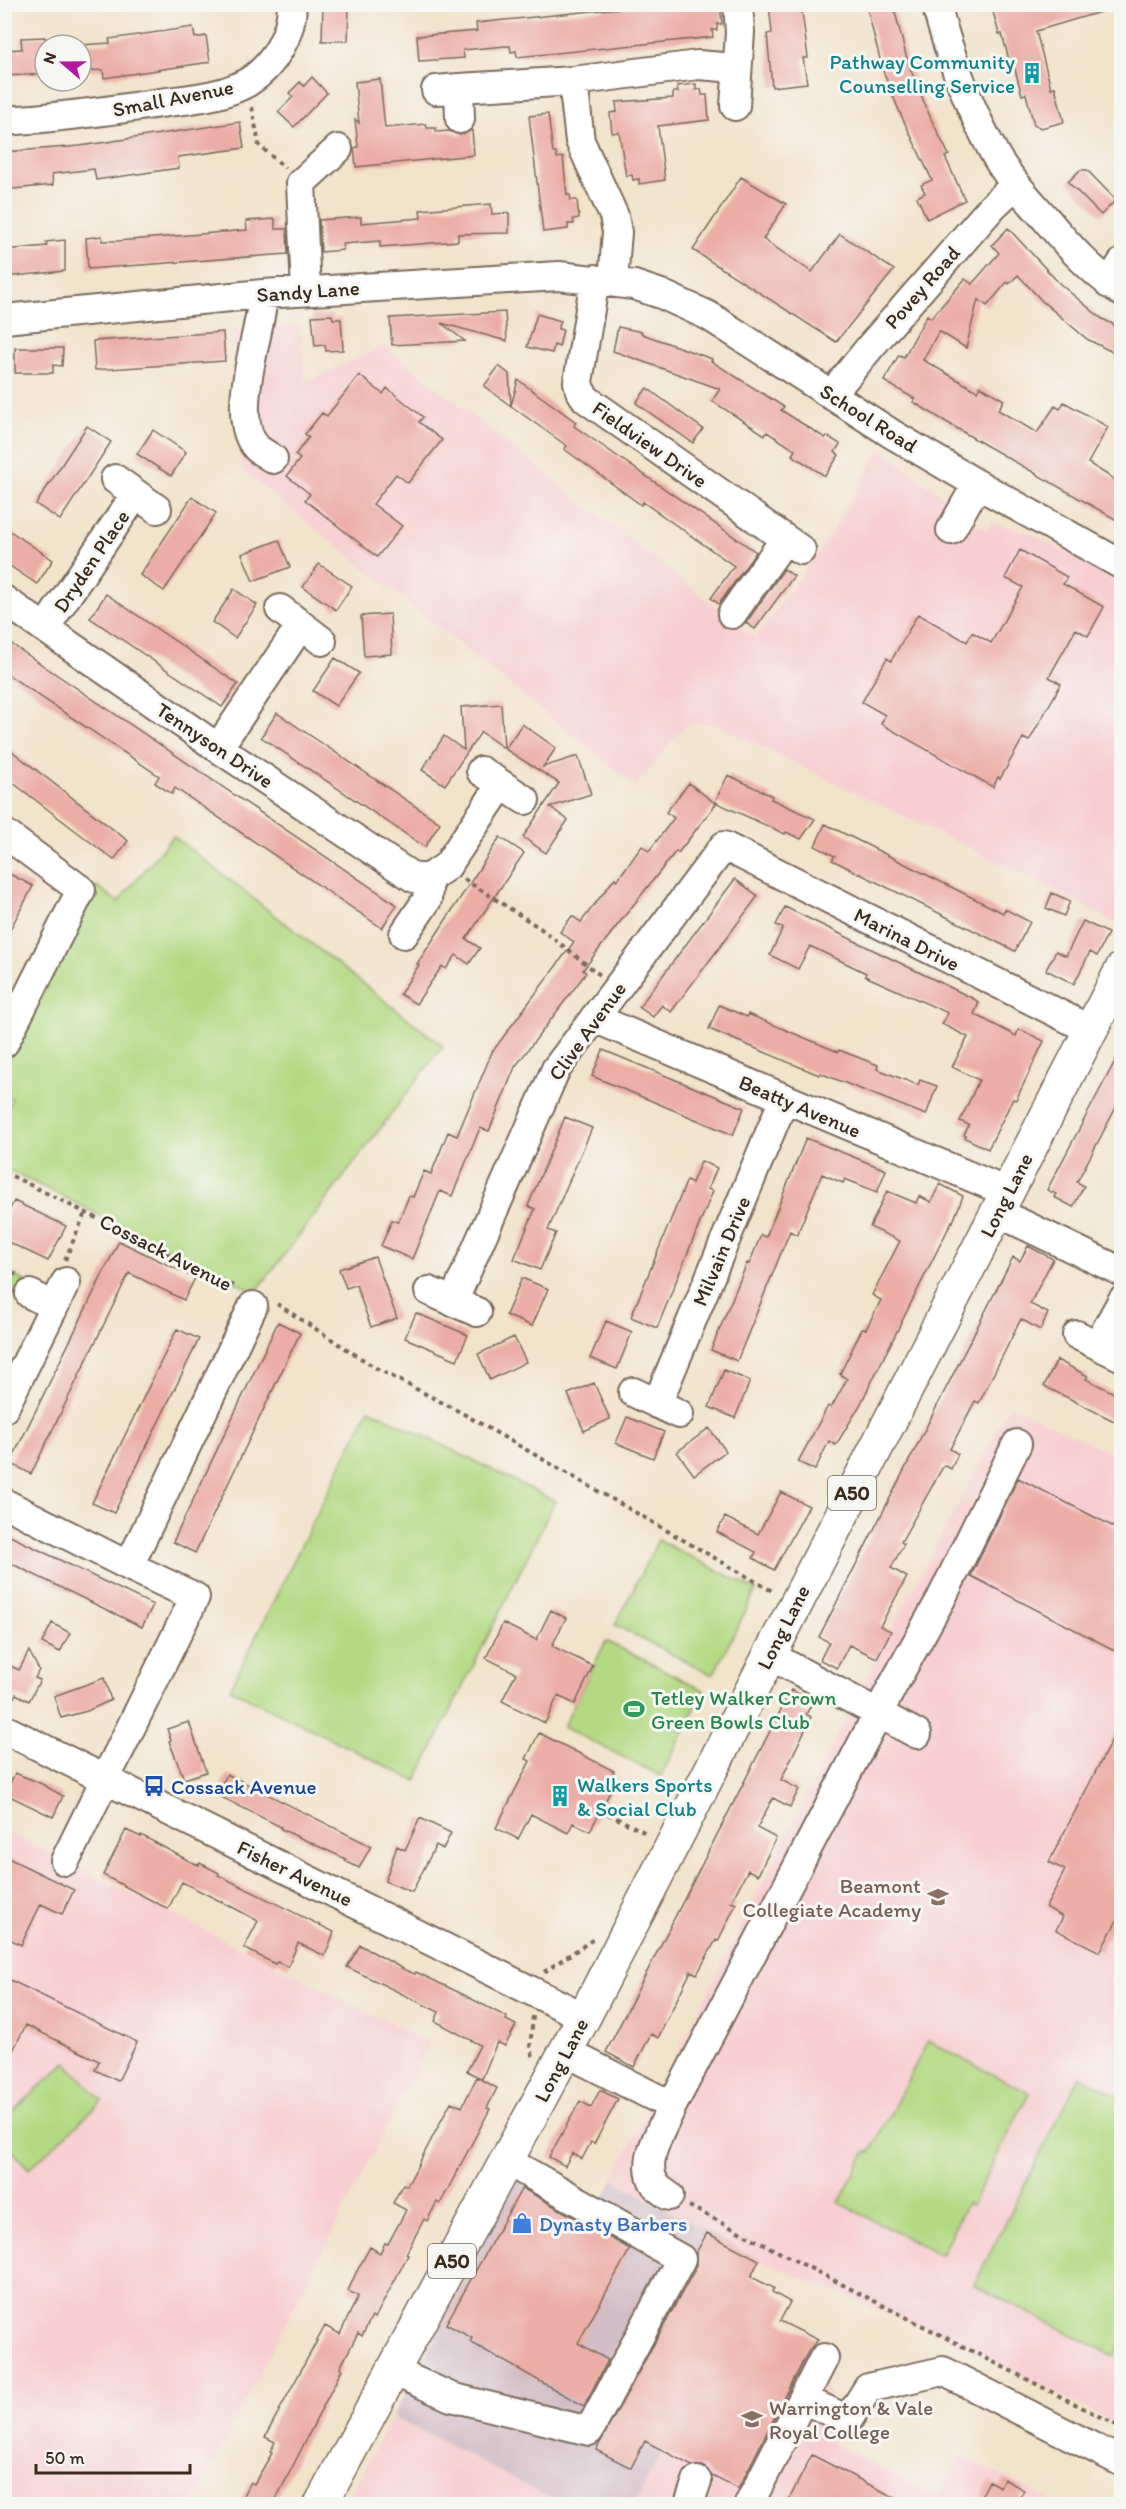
<svg xmlns="http://www.w3.org/2000/svg" width="1126" height="2509" font-family="Itim,sans-serif">
<rect width="100%" height="100%" fill="#f6f6f2"/>
<filter id="ink" filterUnits="userSpaceOnUse"><feTurbulence type="fractalNoise" baseFrequency=".0167" numOctaves="2"/><feDisplacementMap in="SourceGraphic" scale="12" xChannelSelector="R" yChannelSelector="G"/><feConvolveMatrix kernelMatrix="1 2 1 2 8 2 1 2 1" color-interpolation-filters="sRGB"/></filter>
<filter id="wash" filterUnits="userSpaceOnUse"><feTurbulence type="fractalNoise" baseFrequency=".008" numOctaves="4" result="noise"/><feDisplacementMap in="SourceGraphic" scale="24" xChannelSelector="R" yChannelSelector="G"/><feGaussianBlur stdDeviation="1.35" result="paint"/><feColorMatrix in="noise" values="0 0 0 0 0 0 0 0 0 0 0 0 0 0 0 0 0 1.4 0 .05"/><feComposite in="paint" operator="in"/></filter>
<g filter="url(#wash)">
<rect width="100%" height="100%" fill="#f2e3cb"/>
<path fill="#f7cfd2" d="M300 325 305 380H311L384 346 755 638 828 539 881 449 988 531 992 522 1024 533 1025 530 1121 584V926L1053 889 717 725 690 722 669 744 636 786 242 470 233 329Z
M1010 1405 1121 1458V2427L942 2335 759 2260 613 2180 850 1710Z
M4 1830 430 2043 193 2504H5Z
M739 2300 818 2340 817 2343 839 2354 823 2386 834 2402 817 2435 938 2498 960 2455 1058 2504H635Z
M393 2416 561 2504H350L355 2486Z"/>
<path fill="#d2bdc6" d="M530 2153 533 2166 603 2200 613 2180 759 2260 635 2504H561L393 2416Z"/>
<path fill="#b3da83" stroke="#778250" stroke-width="1.5" d="M173 836 443 1046 259 1288 251 1290 5 1168V1114L12 1099 5 1095 4 1071 97 886 118 902Z
M4 1271 25 1281 17 1297 5 1291Z
M369 1409 555 1501 416 1781 230 1689Z
M658 1540 756 1590 713 1675 615 1625Z
M606 1641 704 1690 661 1776 563 1727Z
M928 2041 1029 2093 972 2205 967 2203 941 2255 839 2203 866 2151 870 2153Z
M66 2062 102 2101 29 2169 5 2143V2119Z
M1080 2076 1121 2097 1122 2341 1114 2356 974 2285Z"/>
<g id="blocks">
<path fill="#ecada6" d="M323 4H349L348 41H322Z
M659 4H720L722 24H717V30H712L713 37 517 57 516 51 511 52 510 46H506L463 50 464 58 419 61 417 36 477 31 476 23Z
M769 4H801L808 58H803L807 83 772 87 767 34 772 33Z
M866 4H893L908 63 931 119 949 155 945 157 965 200 927 219 917 197 925 193 921 185 932 180 900 113 883 71Z
M991 4H1106L1107 10 1036 31 1051 88 1055 87 1064 122 1041 128 1034 125 1026 94 1022 95 1012 59 1009 60 1002 34H999Z
M193 27 195 38 206 36 210 62 104 78 103 70 81 71V45L110 43 109 39Z
M45 37V74L4 76V50L22 49 21 38Z
M312 77 327 93 294 127 278 112 293 97 289 93 300 82 304 86Z
M380 79 385 128 426 124 427 128H436V132L449 131 460 135 472 130 474 155 356 167 354 148 358 147 355 119 359 123 355 82Z
M696 84V90L701 89 702 95H707L709 120 658 126 665 180 639 184V179L633 180 632 175 626 176 619 132 612 133 610 113 617 112 616 102 673 98V92H678L677 86Z
M548 114 553 153H556L557 158 563 157 567 195H570L571 200H577L579 218 573 219 574 224H568V229L543 232 529 116Z
M240 122 244 148 178 157 179 168 96 180 94 169 52 174 53 185 4 190V152L80 146Z
M1080 170H1087L1116 200 1101 215 1068 182Z
M741 177 786 204 763 239 812 272 840 234 894 270 836 342 693 250Z
M491 204 492 214 509 213V233L458 234V241L380 247V241L342 244 343 250 321 252 319 220 361 217V223L421 218 420 210Z
M275 219V229H287L288 254 88 269 86 238 102 236V241H118L247 230 246 221Z
M1008 228 1060 284 1101 318 1122 329V357L1087 339 1042 301 1018 275 1009 284 1007 282 987 306 978 299 966 348 939 331 923 360 977 391 980 386 1004 400 998 410 1037 433 1055 406 1060 409 1064 402 1108 427 1088 463 1122 484V523L968 435 913 402 915 399 884 381 899 355 904 357 927 315 931 318 965 279 972 284 999 253 992 245Z
M65 240V271L4 277V250L47 246 46 242Z
M505 312 507 341 441 323 465 341 392 345 390 318Z
M537 314 561 321 558 329 563 330 561 338 559 347 554 345 552 353 527 347Z
M332 315 333 319H341L343 350 326 351 325 345 315 346 312 316Z
M618 327 642 332V334L712 359 711 361 784 407 781 410 825 438 827 436 840 444 835 452 839 455 825 476 792 455 795 450 767 432 765 435 712 401 720 389 613 351Z
M223 332 225 361 95 370 93 341Z
M15 348H63L62 366 53 365V373H15Z
M499 366 509 374 511 406 484 386Z
M359 375 383 394 387 388 423 417 419 422 442 440 408 483 396 474 373 504 402 526 377 557 305 500 310 494 287 476 300 459 295 455 309 437 305 434 322 413 327 416Z
M518 380 576 422 574 426 591 438 756 552 719 604 711 598 734 566 643 502 641 505 603 477 564 449 567 446 511 406Z
M647 388 703 429 693 443 636 403Z
M87 426 111 442 60 520 36 504Z
M153 430 186 452 171 476 137 454Z
M192 497 216 513 164 591 140 575Z
M4 527 53 560 37 584 4 562Z
M279 540 290 567 253 581 242 554Z
M1020 550 1067 577 1063 584 1104 607 1088 636 1076 629 1049 677 1061 684 1029 741 1023 738 1000 779 998 777 993 787 881 724 885 715 862 702 887 658 891 661 918 614 967 642 972 632 991 643 1023 587 1005 578Z
M319 564 352 586 336 610 303 587Z
M784 569 794 576 755 629 746 623Z
M234 589 257 605 235 638 212 622Z
M106 594 238 684 222 707 90 618Z
M390 614 392 654 364 656 361 616Z
M4 639 397 905 382 928 175 788 172 794 155 783 159 776 4 672Z
M335 658 359 673 336 706 313 691Z
M501 704 504 748 481 732 445 785 422 770 444 736 464 750 461 707Z
M277 713 440 823 425 847 261 737Z
M522 724 556 748 543 767 578 756 591 794 550 807 568 820 546 853 523 837 559 783 505 749Z
M4 745 128 841 114 860 4 776Z
M728 775 772 796 771 799 815 819 801 839 786 832 785 834 715 802Z
M689 783 716 804 678 853 676 851 616 927 583 970 586 973 515 1067 489 1131 480 1128 452 1196 440 1191 412 1259 381 1246 392 1220 398 1222 409 1196 413 1197 424 1171 431 1174 448 1132 457 1136 492 1052 574 942 560 932 572 916 581 922 615 878 617 880 642 846 649 851 674 818 666 812Z
M825 824 1003 913 1005 909 1030 922 1015 951 832 860 835 856 815 846Z
M500 837 524 853 466 939 480 948 469 964 456 955 446 969 442 966 416 1004 400 994 419 965 417 964Z
M4 871 33 886 4 941Z
M735 879 758 896 671 1012 662 1005 653 1017 639 1007Z
M1052 893 1070 901 1064 916 1046 908Z
M785 907 974 999 979 1003 974 1014 1016 1036 1019 1029 1044 1041 1016 1100 1013 1099 988 1149 965 1138 966 1136 964 1135 969 1125 960 1121 979 1080 952 1067 968 1037 942 1024 948 1013 865 976 866 973 810 946 798 969 770 955 783 928 776 925Z
M1083 921 1108 933 1097 956 1090 952 1074 984 1046 970 1056 951 1066 956Z
M719 1005 747 1017 748 1014 838 1052 839 1050 878 1065 877 1069 918 1085 920 1080 937 1086 926 1115 820 1073 819 1075 709 1029Z
M1122 1048V1096L1077 1182 1084 1186 1073 1207 1054 1197 1056 1194 1047 1190Z
M603 1050 744 1108 733 1135 592 1076Z
M565 1117 592 1128 548 1230 556 1233 540 1270 514 1259 535 1209 528 1206Z
M806 1138 886 1170 877 1192 845 1179 843 1183 822 1174 797 1235 790 1231 737 1361 711 1350 747 1263 749 1264 761 1235 766 1237Z
M701 1161 717 1168 708 1189 713 1191 657 1328 631 1317 687 1180 692 1183Z
M940 1184 963 1196 953 1222 952 1221 859 1407 836 1445 829 1441 815 1470 798 1462 828 1406 831 1408 847 1379 840 1374 862 1329H866L881 1300 872 1295 900 1241 870 1227 887 1191 916 1203 919 1196 931 1202Z
M14 1201 66 1226 48 1261 4 1240V1222Z
M119 1241 195 1278 184 1300 129 1273 31 1474 10 1463Z
M1028 1246 1053 1259 1030 1304 1048 1313 1040 1330 1021 1319 979 1403 975 1401 950 1449 958 1454 951 1469 944 1465 901 1542 904 1544 891 1568 907 1577 880 1626 891 1631 877 1658 849 1645 837 1668 820 1660 829 1642 819 1637 1013 1257 1020 1261Z
M375 1257 397 1318 371 1327 356 1285 346 1288 339 1269Z
M522 1278 548 1289 532 1326 506 1315Z
M416 1313 468 1335 457 1360 405 1338Z
M606 1321 632 1332 617 1369 590 1358Z
M278 1322 300 1333 195 1553 173 1542Z
M177 1329 199 1339 114 1513 92 1503Z
M514 1337 526 1362 490 1380 478 1354Z
M1057 1360 1088 1376 1086 1379 1122 1397V1425L1044 1386Z
M724 1370 750 1381 735 1418 709 1407Z
M594 1383 610 1419 584 1431 568 1394Z
M627 1417 664 1432 653 1458 616 1443Z
M709 1428 726 1451 694 1475 677 1452Z
M1018 1478 1122 1531V1654L971 1576Z
M781 1492 809 1506 774 1570 753 1558 756 1552 717 1532 725 1517 758 1534Z
M4 1533 153 1605 142 1627 4 1560Z
M551 1610 566 1618 552 1646 593 1666 575 1704 558 1696 545 1723 502 1701 516 1673 486 1658 503 1623 536 1640Z
M52 1623 70 1633 60 1652 42 1643Z
M29 1651 39 1670 35 1678 40 1680 29 1701 16 1694 4 1713V1663L19 1670Z
M104 1678 111 1700 87 1711 61 1718 54 1696Z
M791 1690 813 1702 806 1714 811 1717 781 1780 799 1789 790 1807 773 1798 757 1828 776 1838 758 1875 748 1870 731 1902 736 1904 718 1941 716 1940 697 1974 691 1971 658 2038 651 2034 634 2067 606 2052Z
M1122 1720V1911L1100 1952 1056 1930 1063 1917 1046 1907 1065 1870 1049 1862Z
M189 1722 206 1772 184 1779 169 1741 171 1740 167 1729Z
M539 1733 614 1771 610 1779 615 1782 590 1831 573 1823 568 1833 531 1814 518 1839 496 1828 530 1761 526 1759Z
M15 1773 40 1783 63 1796 53 1817 5 1794Z
M227 1774 371 1846 359 1868 345 1861 346 1859 281 1829V1827L217 1795Z
M420 1818 451 1833 443 1849 436 1845 412 1892 385 1881 397 1846 405 1850Z
M126 1830 141 1837V1835L191 1862 199 1865 200 1863 219 1873 218 1875 334 1932 325 1956 298 1943 288 1967 277 1962 275 1964 244 1948 258 1921 236 1909 182 1882 168 1909 103 1875Z
M4 1856 74 1890 62 1914 41 1904 21 1945 4 1936Z
M360 1945 405 1970 415 1974 416 1972 460 1993 507 2017 506 2020 516 2025 505 2046 497 2042 482 2079 467 2071 480 2045 435 2021 439 2012 347 1967Z
M4 1977 137 2042 118 2081 95 2070 99 2061 26 2025 4 2068Z
M477 2077 497 2088 487 2108 490 2109 440 2204 437 2202 427 2221 424 2219 406 2254 408 2255 375 2318 372 2316 362 2336 358 2333 340 2368 342 2369 273 2505H238L250 2482 254 2484 272 2453 270 2452 275 2442 265 2437 325 2326 340 2334 358 2296 348 2291 356 2273 370 2247 380 2253 385 2243 388 2244 406 2210 393 2203 403 2184 407 2186 451 2102 462 2107Z
M600 2090 618 2099 594 2144 591 2142 582 2159 572 2153 565 2166 549 2157 580 2101 591 2107Z
M522 2188 630 2249 578 2343 608 2360 584 2406 470 2342 472 2338 446 2324Z
M707 2233 759 2260 751 2277 774 2288 772 2292 790 2302 780 2321 818 2340 809 2350 738 2489 712 2476 703 2466H692L645 2441 631 2468 596 2450 696 2267V2253Z
M812 2455 909 2505H786Z
M1004 2479 1024 2490 1020 2497 1033 2505H977L989 2481 1000 2487Z"/>
</g>
</g>
<g filter="url(#ink)">
<use href="#blocks" fill-opacity="0" stroke="#7b6b5b" stroke-width="1.5"/>
<g fill="none" stroke-linecap="round" stroke-linejoin="round">
<defs>
<path id="minor" d="M936 4C950 57 970 111 997 158 1010 180 1029 200 1046 219 1069 247 1092 272 1122 292
M573 81 580 141 614 216 617 232 613 281
M459 88 573 81 698 65 736 68
M436 90 459 88 460 119
M735 106 740 32 738 4
M4 121C57 118 108 111 160 103 188 99 223 97 248 82 274 66 292 34 292 4
M595 279 578 382 580 390 586 399 801 550
M1109 284 1122 263
M306 291 301 183 338 149
M263 294C262 332 227 417 257 448 261 452 268 455 273 459
M4 319 263 294 559 276 634 285 661 294 709 316 892 434 977 484 1122 565
M831 395 871 346 992 207 1016 184
M115 479 157 509
M951 530 977 484
M4 600 218 748 414 878H429L447 866 501 785
M280 609 322 641
M732 614 785 539
M45 628 136 494
M218 748 301 625
M481 771 525 800
M4 833 81 890 4 1043
M404 934 427 900 429 878
M594 1018 1007 1192
M997 1212 1122 1272
M429 1291 477 1312
M30 1294 54 1306
M453 1302 556 1069 724 846 1091 1030
M1077 1335 1122 1357
M1098 1345 1122 1301
M633 1392 679 1414
M657 1404 784 1099
M4 1408 66 1282
M4 1503 129 1566
M769 1655 917 1734
M4 1729 584 2017
M65 1861 195 1597 129 1566 253 1306
M566 2052 672 2106
M669 2196C665 2193 658 2189 655 2184 640 2161 663 2128 672 2106L892 1687 941 1599 1017 1444
M393 2371 451 2397 589 2431 681 2259 507 2161
M803 2399 848 2420 868 2388 943 2371 1122 2462
M689 2504 697 2481
M749 2504 824 2358"/>
<path id="major" d="M321 2504 584 2017 1122 969"/>
</defs>
<use href="#minor" stroke="#7b6b5b" stroke-width="32"/>
<use href="#major" stroke="#7b6b5b" stroke-width="36"/>
<path stroke="#7b6b5b" stroke-width="4" stroke-dasharray="4.5 4.5" stroke-linecap="butt" d="M252 107 259 145 285 168
M464 879 540 928 600 975
M4 1172 237 1288
M65 1260 86 1211
M4 1269 17 1275
M277 1304 376 1368 462 1413 774 1592
M600 1810 648 1834
M544 1972 595 1938
M533 2056 530 2048 533 2016
M689 2206 1122 2428"/>
<use href="#minor" stroke="#fff" stroke-width="28"/>
<use href="#major" stroke="#fff" stroke-width="33"/>
</g>
</g>
<defs>
<symbol id="building-bare" viewBox="-9 -9 18 18"><path d="M-4-6H4V6H1V3H-1V6H-4ZM-2.5-4.3h1.7v1.8h-1.7ZM.8-4.3h1.7v1.8H.8ZM-2.5-1h1.7V.8h-1.7ZM.8-1h1.7V.8H.8Z" fill="#0f9aa8" stroke="#f6f6f2" stroke-width="2.5" paint-order="stroke"/></symbol>
<symbol id="stadium-bare" viewBox="-9 -9 18 18"><path d="M0-5a6.5 5 0 1 0 0 10a6.5 5 0 1 0 0-10ZM-3.5-1.8h7v3.6h-7Z" fill="#2e9e5b" stroke="#f6f6f2" stroke-width="2.5" paint-order="stroke"/></symbol>
<symbol id="bus-bare" viewBox="-9 -9 18 18"><path d="M-5-6H5V4H4V6H2V4H-2V6H-4V4H-5ZM-3.5-4V0h7V-4ZM-3.5 1.2v1.5H-2V1.2ZM2 1.2v1.5H3.5V1.2Z" fill="#1a4fb4" stroke="#f6f6f2" stroke-width="2.5" paint-order="stroke"/></symbol>
<symbol id="school-bare" viewBox="-9 -9 18 18"><path d="M0-5L7-2L0 1L-7-2ZM-4 1L0 2.5L4 1V4Q0 6-4 4Z" fill="#8d6e63" stroke="#f6f6f2" stroke-width="2.5" paint-order="stroke"/></symbol>
<symbol id="shop-bare" viewBox="-9 -9 18 18"><path d="M-5-2.5h2.3a2.7 3.5 0 0 1 5.4 0H5L5.5 6h-11ZM-1.5-2.5h3a1.5 2.3 0 0 0-3 0Z" fill="#3f7fe0" stroke="#f6f6f2" stroke-width="2.5" paint-order="stroke"/></symbol>
<symbol id="university-bare" viewBox="-9 -9 18 18"><path d="M0-5L7-2L0 1L-7-2ZM-4 1L0 2.5L4 1V4Q0 6-4 4Z" fill="#8d6e63" stroke="#f6f6f2" stroke-width="2.5" paint-order="stroke"/></symbol>
</defs>
<g fill-rule="evenodd">
<use href="#building-bare" x="1017" y="58" width="30" height="30"/>
<use href="#stadium-bare" x="619" y="1694" width="30" height="30"/>
<use href="#bus-bare" x="139" y="1771" width="30" height="30"/>
<use href="#building-bare" x="545" y="1781" width="30" height="30"/>
<use href="#school-bare" x="923" y="1882" width="30" height="30"/>
<use href="#shop-bare" x="507" y="2208" width="30" height="30"/>
<use href="#university-bare" x="737" y="2404" width="30" height="30"/>
</g>
<g text-anchor="middle" dominant-baseline="central" stroke-width="6" stroke-linejoin="round" paint-order="stroke">
<g fill="#f6f6f2" stroke="#73675e" stroke-width="1.5">
<rect x="828" y="1476" width="48" height="34" rx="4.5"/>
<rect x="428" y="2244" width="48" height="34" rx="4.5"/>
</g>
<g font-size="20" font-weight="bold" fill="#3b2a1e">
<text x="852" y="1493">A50</text>
<text x="452" y="2261">A50</text>
</g>
<g font-size="21" fill="#0d838f" stroke="#f6f6f2" text-anchor="end">
<text x="1015" y="61">Pathway Community<tspan x="1015" dy="24">Counselling Service</tspan></text>
<text x="577" y="1784" text-anchor="start">Walkers Sports<tspan x="577" dy="24">&amp; Social Club</tspan></text>
</g>
<g font-size="21" fill="#3b2a1e" stroke="#f6f6f2">
<text transform="translate(173 98) rotate(-11)">Small Avenue</text>
<text transform="translate(922 287) rotate(-49)">Povey Road</text>
<text transform="translate(308 291) rotate(-4)">Sandy Lane</text>
<text transform="translate(869 418) rotate(32)">School Road</text>
<text transform="translate(650 444) rotate(35)">Fieldview Drive</text>
<text transform="translate(91 561) rotate(-56)">Dryden Place</text>
<text transform="translate(215 745) rotate(34)">Tennyson Drive</text>
<text transform="translate(907 939) rotate(27)">Marina Drive</text>
<text transform="translate(587 1031) rotate(-54)">Clive Avenue</text>
<text transform="translate(800 1106) rotate(23)">Beatty Avenue</text>
<text transform="translate(1006 1195) rotate(-63)">Long Lane</text>
<text transform="translate(721 1251) rotate(-67)">Milvain Drive</text>
<text transform="translate(166 1252) rotate(27)">Cossack Avenue</text>
<text transform="translate(783 1627) rotate(-63)">Long Lane</text>
<text transform="translate(295 1873) rotate(26)">Fisher Avenue</text>
<text transform="translate(561 2060) rotate(-62)">Long Lane</text>
</g>
<g font-size="21" fill="#27864d" stroke="#f6f6f2" text-anchor="start">
<text x="651" y="1697">Tetley Walker Crown<tspan x="651" dy="24">Green Bowls Club</tspan></text>
</g>
<g font-size="21" fill="#164399" stroke="#f6f6f2" text-anchor="start">
<text x="171" y="1786">Cossack Avenue</text>
</g>
<g font-size="21" fill="#785e54" stroke="#f6f6f2" text-anchor="end">
<text x="921" y="1885">Beamont<tspan x="921" dy="24">Collegiate Academy</tspan></text>
<text x="769" y="2407" text-anchor="start">Warrington &amp; Vale<tspan x="769" dy="24">Royal College</tspan></text>
</g>
<g font-size="21" fill="#366cbe" stroke="#f6f6f2" text-anchor="start">
<text x="539" y="2223">Dynasty Barbers</text>
</g>
</g>
<rect width="1126" height="2509" fill="none" stroke="#f6f6f2" stroke-width="24"/>
<g transform="translate(63 63) rotate(290)"><circle r="28" fill="#f6f6f2" stroke="#aba49d" stroke-width="1.5"/>
<path d="M0-4.5L10 22L0 15L-10 22Z" fill="#b5179e"/>
<text y="-9" font-size="16" font-weight="bold" text-anchor="middle" fill="#3b2a1e">N</text>
</g>
<path d="M36 2464v9h154v-9" fill="none" stroke="#3b2a1e" stroke-width="3"/>
<text x="45" y="2464" font-size="18" fill="#3b2a1e" stroke="#f6f6f2" stroke-width="4.5" paint-order="stroke">50 m</text>
</svg>
